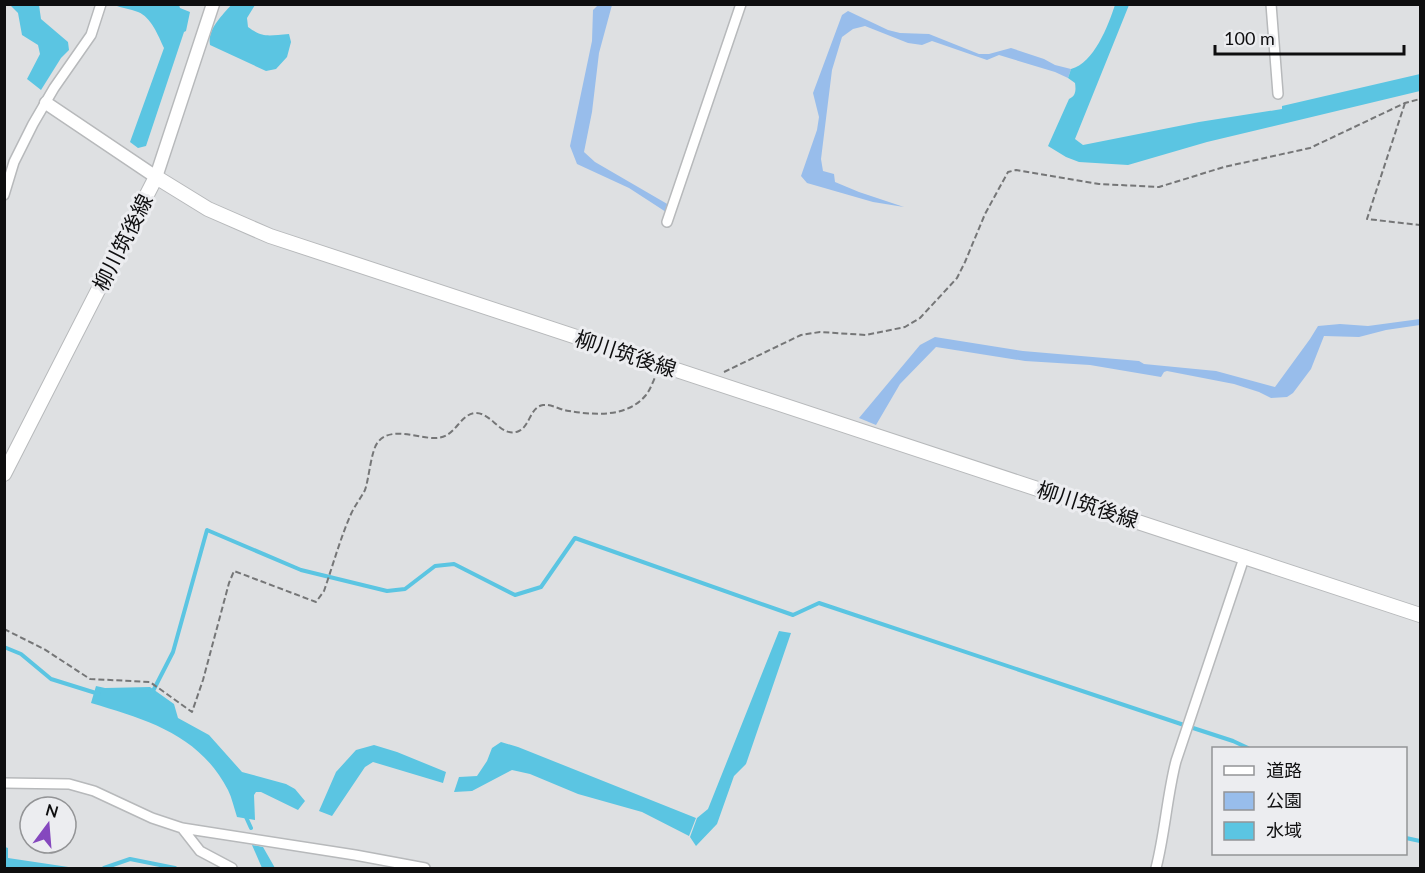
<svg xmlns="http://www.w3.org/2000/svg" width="1425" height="873" font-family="Lato,'Noto Sans JP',sans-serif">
<rect width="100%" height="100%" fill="#dee0e2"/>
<path fill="#98bdeb" d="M598 5H612L599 53 592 112 584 152 595 162 669 205 666 212 629 188 577 164 570 146 592 41 593 10Z
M848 11 888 30 900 33 929 34 979 54H989L1011 48 1044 59 1055 65 1071 69 1068 78 1055 72 999 55 987 60 932 41 922 45 908 43 865 26 853 29 842 37 832 70 821 159 823 171 834 174 835 182 859 192 904 207 873 202 807 183 801 176 817 130 819 117 813 93 842 15Z
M1420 319V325L1386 330 1359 337 1324 336 1311 369 1293 393 1287 397 1271 398 1259 392 1234 384 1167 371 1164 372 1161 377 1090 365 1025 361 936 347 900 384 876 425 859 418 920 345 935 337 1023 351 1139 361 1144 364 1216 371 1275 387 1310 339 1318 326 1340 324 1368 326Z"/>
<path fill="#5bc5e2" d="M10 5H39L41 19 68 42 69 50 61 58 41 90 27 79 40 54 38 45 22 35 18 13Z
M114 5H179L180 8 190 12 186 31 184 32 146 146 138 148 130 142 164 48C158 35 151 17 138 12 130 9 122 8 114 5Z
M255 5 247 18 248 27C264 39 270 35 289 34L291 42 287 57 276 69 266 71 210 45C207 29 222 16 231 5Z
M1115 5H1129L1075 139 1083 145 1199 122 1282 109V106L1420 74V91L1207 142 1128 165 1079 162 1066 157 1048 146 1069 99C1076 96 1076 90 1075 83L1068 78 1071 69C1094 63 1108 26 1115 5Z
M779 631 791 633 746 764 734 776 717 824 696 846 690 837 697 818 708 809Z
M96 686 105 688 150 687 174 704 178 718 209 735 242 772 286 784 295 789 305 801 298 810 261 792H256L254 795 255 820 237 817C234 808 232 798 228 790 199 734 147 720 91 703Z
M501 742 518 747 696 818 689 836 642 812 578 794 530 774 512 770 472 791 454 792 459 777 477 776 487 761 492 748Z
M374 745 397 752 446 772 443 783 373 762 365 767 332 816 319 811 336 772 356 750Z
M252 845 263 847 275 868H262Z
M5 847 8 848V858L75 868H5Z"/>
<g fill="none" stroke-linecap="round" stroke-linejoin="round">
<path stroke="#5bc5e2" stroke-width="4" d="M4 647 21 654 51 679 99 694
M152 693 173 652 207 530 301 570 387 591 405 589 435 566 454 564 515 595 541 587 575 538 793 615 819 603 1184 725
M1190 727 1233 741 1248 748
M246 817 251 828
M1406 838 1420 841
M104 868 130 859 175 868"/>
<defs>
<path id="minor" d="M1271 4 1278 94
M4 195 14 162 33 124 54 88 91 35 101 4
M667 222 741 4
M4 783 69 784 94 791 152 818 182 828 355 855 425 868
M182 828 200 851 232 868
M1156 868C1165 833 1167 796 1176 761L1245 555"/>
<path id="tertiary" d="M46 103 156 177 213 4"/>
<path id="secondary" d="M4 474 156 177 208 209 270 236 1420 615"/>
</defs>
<use href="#minor" stroke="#b7b9bb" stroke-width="12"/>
<use href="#tertiary" stroke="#b7b9bb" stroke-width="15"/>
<use href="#secondary" stroke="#b7b9bb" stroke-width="16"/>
<path stroke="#757677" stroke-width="2" stroke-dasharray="6 3" stroke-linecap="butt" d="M1405 103 1367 219 1420 225
M724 372 801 335 820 332 866 335 905 327 920 318 957 278 965 262 985 214 1008 172 1016 170 1099 184 1159 187 1224 167 1310 148 1405 103 1420 99
M4 629 44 649 90 679 150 682 192 712 203 680 229 583 234 571 316 602 324 591C333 565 340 539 351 514 355 505 361 498 365 490 369 479 371 450 378 442 391 426 417 438 434 438 456 439 458 415 475 413 492 412 501 439 519 431 530 426 530 407 543 405 552 404 560 410 569 411 594 415 627 418 646 395 650 390 653 382 656 375"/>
<use href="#minor" stroke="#fff" stroke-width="9"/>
<use href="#tertiary" stroke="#fff" stroke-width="12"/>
<use href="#secondary" stroke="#fff" stroke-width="14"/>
</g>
<g text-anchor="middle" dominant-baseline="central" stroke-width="6" stroke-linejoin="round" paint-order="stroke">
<g font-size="21" fill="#0e0e0f" stroke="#ecedf0">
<text transform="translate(122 242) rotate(-63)">柳川筑後線</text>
<text transform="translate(626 353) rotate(18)">柳川筑後線</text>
<text transform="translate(1088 504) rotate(18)">柳川筑後線</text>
</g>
</g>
<rect width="1425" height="873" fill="none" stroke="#0e0e0f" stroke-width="12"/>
<rect x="1212" y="747" width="195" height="108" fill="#ecedf0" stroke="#939496" stroke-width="1.5"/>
<rect x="1224" y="766" width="30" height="9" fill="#ffffff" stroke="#939496" stroke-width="1.5"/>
<text x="1266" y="777" font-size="18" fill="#0e0e0f">道路</text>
<rect x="1224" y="792" width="30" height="18" fill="#98bdeb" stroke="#939496" stroke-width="1.5"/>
<text x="1266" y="807" font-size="18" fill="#0e0e0f">公園</text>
<rect x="1224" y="822" width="30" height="18" fill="#5bc5e2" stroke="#939496" stroke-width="1.5"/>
<text x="1266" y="837" font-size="18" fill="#0e0e0f">水域</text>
<g transform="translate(48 825) rotate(16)"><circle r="28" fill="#ecedf0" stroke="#939496" stroke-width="1.5"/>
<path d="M0-4.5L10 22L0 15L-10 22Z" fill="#8548be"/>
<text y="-9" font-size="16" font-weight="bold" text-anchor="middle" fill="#0e0e0f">N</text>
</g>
<path d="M1215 45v9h189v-9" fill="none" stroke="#0e0e0f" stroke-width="3"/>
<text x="1224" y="45" font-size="18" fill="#0e0e0f" stroke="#ecedf0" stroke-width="4.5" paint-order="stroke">100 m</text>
</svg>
